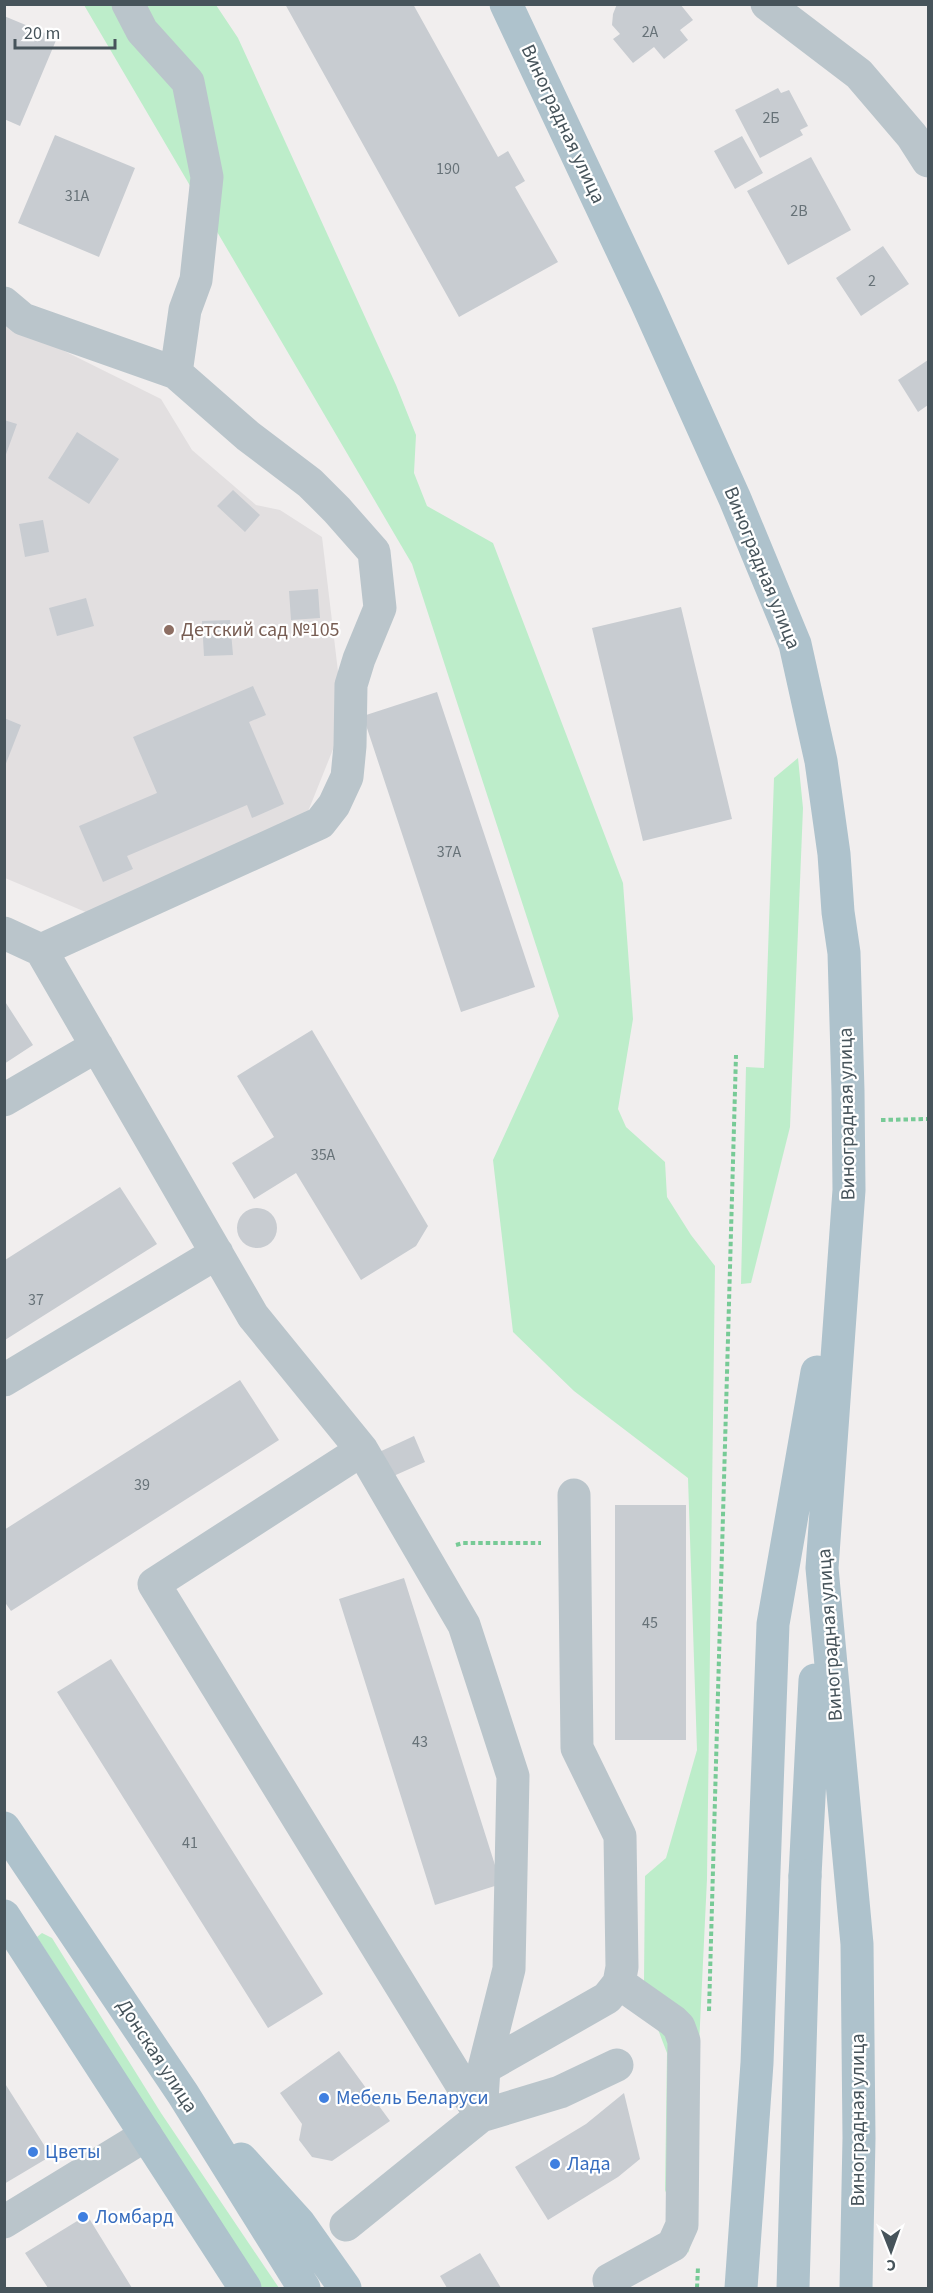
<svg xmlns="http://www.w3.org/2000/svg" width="933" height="2293" font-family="'Source Sans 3',sans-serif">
<rect width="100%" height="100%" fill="#f1eeee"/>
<path fill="#e2dfe0" d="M4 325 22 330 161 399 192 450 256 505 280 510 322 537 344 722 305 819 88 913 5 878Z"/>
<path fill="#bdedca" d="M84 5H216L238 38 396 385 416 435 414 473 427 506 493 543 623 883 633 1019 618 1109 626 1127 665 1162 667 1197 691 1235 715 1266 707 1879 689 2253 665 2190 667 2053 651 2011 644 1981 645 1876 666 1858 697 1750 688 1478 574 1391 513 1332 493 1160 559 1016 412 564Z
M798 758 803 808 790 1127 751 1283 741 1284 746 1067 764 1068 774 778Z
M42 1933 52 1938 161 2113 279 2288H261L37 1937Z"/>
<path fill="#c8ccd1" d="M285 4H413L498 157 508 151 525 181 515 187 558 262 459 317Z
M617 4H680L693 20 680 30 688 40 664 59 654 47 633 63 613 39 620 34 612 25 613 14Z
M4 16 57 38 20 126 4 119Z
M778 88 781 93 789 90 808 126 800 130 803 135 760 158 735 110Z
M55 135 135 168 99 257 18 223Z
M742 136 763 173 735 189 714 151Z
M811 157 851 230 788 265 747 191Z
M883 246 909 284 861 316 836 278Z
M928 360V405L918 412 898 380Z
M4 420 17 424 5 457H4Z
M77 432 119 459 89 504 48 478Z
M233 490 260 515 245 532 217 506Z
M43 520 49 552 25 557 19 524Z
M318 589 320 618 291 620 289 591Z
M86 598 94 626 57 636 49 608Z
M681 607 732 819 643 841 592 628Z
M230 620 233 655 204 656 202 621Z
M253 686 266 715 249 722 284 804 252 818 247 805 127 856 133 869 103 882 79 826 157 793 133 737Z
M437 692 535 987 461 1012 363 716Z
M4 718 21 725 5 766H4Z
M4 1000 33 1045 4 1064Z
M312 1030 428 1226 416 1246 361 1280 296 1173 254 1199 232 1163 274 1137 237 1076Z
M120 1187 157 1244 5 1340V1260Z
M237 1228a20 20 0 1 1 40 0a20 20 0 1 1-40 0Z
M240 1380 279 1440 11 1611 4 1601V1530Z
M414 1436 425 1462 389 1478 377 1453Z
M615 1505H686V1740H615Z
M404 1578 501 1884 435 1905 339 1599Z
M111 1659 323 1994 268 2028 57 1692Z
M339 2051 390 2121 332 2161 312 2157 299 2140 302 2124 280 2093Z
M4 2082 51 2156 4 2184Z
M624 2093 640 2159 618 2177 548 2220 515 2167 586 2124Z
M87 2215 132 2288H48L25 2253Z
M480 2253 501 2288H447L440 2276Z"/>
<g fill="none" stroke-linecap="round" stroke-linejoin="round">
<path stroke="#77ca96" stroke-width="4" stroke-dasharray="4.5 3" stroke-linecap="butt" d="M881 1120 928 1119
M456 1545 463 1543H541
M709 2011 736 1055
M697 2288 698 2267"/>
<path stroke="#bac5cb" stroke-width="33" d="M128 4 142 31 188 82 207 177 196 280 185 310 176 373
M767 4 859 74 912 136 928 161
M4 303 23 319 176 373 248 436 310 483 337 510 374 552 380 608 359 659 351 685 350 746 347 777 334 805 320 823 41 950 4 933
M41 950 253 1316 362 1450 464 1625 513 1776 509 1969 484 2068 481 2116 346 2225
M4 1100 97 1046
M4 1380 217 1253
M362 1450 154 1584 481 2116 560 2092 617 2065
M484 2068 607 1998 619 1983 622 1967 620 1836 577 1748 574 1495
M4 2222 146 2135
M609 2280 673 2245 682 2225 684 2041 679 2027 673 2021 619 1983"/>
<path stroke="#aec2cc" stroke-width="33" d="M506 4 646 301 735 499 795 644 821 761 834 854 838 912 844 953 848 1091 849 1190 822 1568 857 1944 859 2138 856 2288
M4 1828 183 2094 304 2288
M805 1876 815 1680
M4 1916 245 2288
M241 2159 299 2223 345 2288
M741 2288 757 2063 773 1624 817 1372"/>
<path stroke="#aec2cc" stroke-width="33" d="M793 2288 805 1876"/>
</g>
<circle fill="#8d6e63" stroke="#fff" stroke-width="2" cx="169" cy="630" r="6"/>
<g fill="#3f7fe0" stroke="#fff" stroke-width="2">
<circle cx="324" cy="2098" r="6"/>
<circle cx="33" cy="2152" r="6"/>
<circle cx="555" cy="2164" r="6"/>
<circle cx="83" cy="2217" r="6"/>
</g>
<g text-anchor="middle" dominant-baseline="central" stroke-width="4.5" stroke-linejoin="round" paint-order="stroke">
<g font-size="16" fill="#677278">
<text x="650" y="32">2А</text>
<text x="771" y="118">2Б</text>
<text x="448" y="169">190</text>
<text x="77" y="196">31А</text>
<text x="799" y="211">2В</text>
<text x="872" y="281">2</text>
<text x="449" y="852">37А</text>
<text x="323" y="1155">35А</text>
<text x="36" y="1300">37</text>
<text x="142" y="1485">39</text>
<text x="650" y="1623">45</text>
<text x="420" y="1742">43</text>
<text x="190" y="1843">41</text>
</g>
<g font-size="20" fill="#47545b" stroke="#fff">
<text transform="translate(563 124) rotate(65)">Виноградная улица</text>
<text transform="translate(762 568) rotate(68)">Виноградная улица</text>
<text transform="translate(847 1114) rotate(-91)">Виноградная улица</text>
<text transform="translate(830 1635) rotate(-94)">Виноградная улица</text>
<text transform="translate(157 2056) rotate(57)">Донская улица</text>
<text transform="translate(858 2120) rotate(-90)">Виноградная улица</text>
</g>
<g font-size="20" fill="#785e54" stroke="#fff" text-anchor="start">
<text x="181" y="630">Детский сад №105</text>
</g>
<g font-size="20" fill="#366cbe" stroke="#fff" text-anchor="start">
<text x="336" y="2098">Мебель Беларуси</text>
<text x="45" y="2152">Цветы</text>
<text x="567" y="2164">Лада</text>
<text x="95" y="2217">Ломбард</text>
</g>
</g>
<rect width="933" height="2293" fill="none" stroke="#47545b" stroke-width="12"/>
<g transform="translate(891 2251) rotate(179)" stroke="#ffffff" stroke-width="4.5" paint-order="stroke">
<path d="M0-4.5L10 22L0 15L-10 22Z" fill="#47545b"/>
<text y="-9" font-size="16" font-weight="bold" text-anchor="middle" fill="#47545b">С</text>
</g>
<path d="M15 39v9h100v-9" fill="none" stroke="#47545b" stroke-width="3"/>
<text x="24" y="39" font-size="18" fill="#47545b" stroke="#ffffff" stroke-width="4.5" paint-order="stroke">20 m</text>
</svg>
